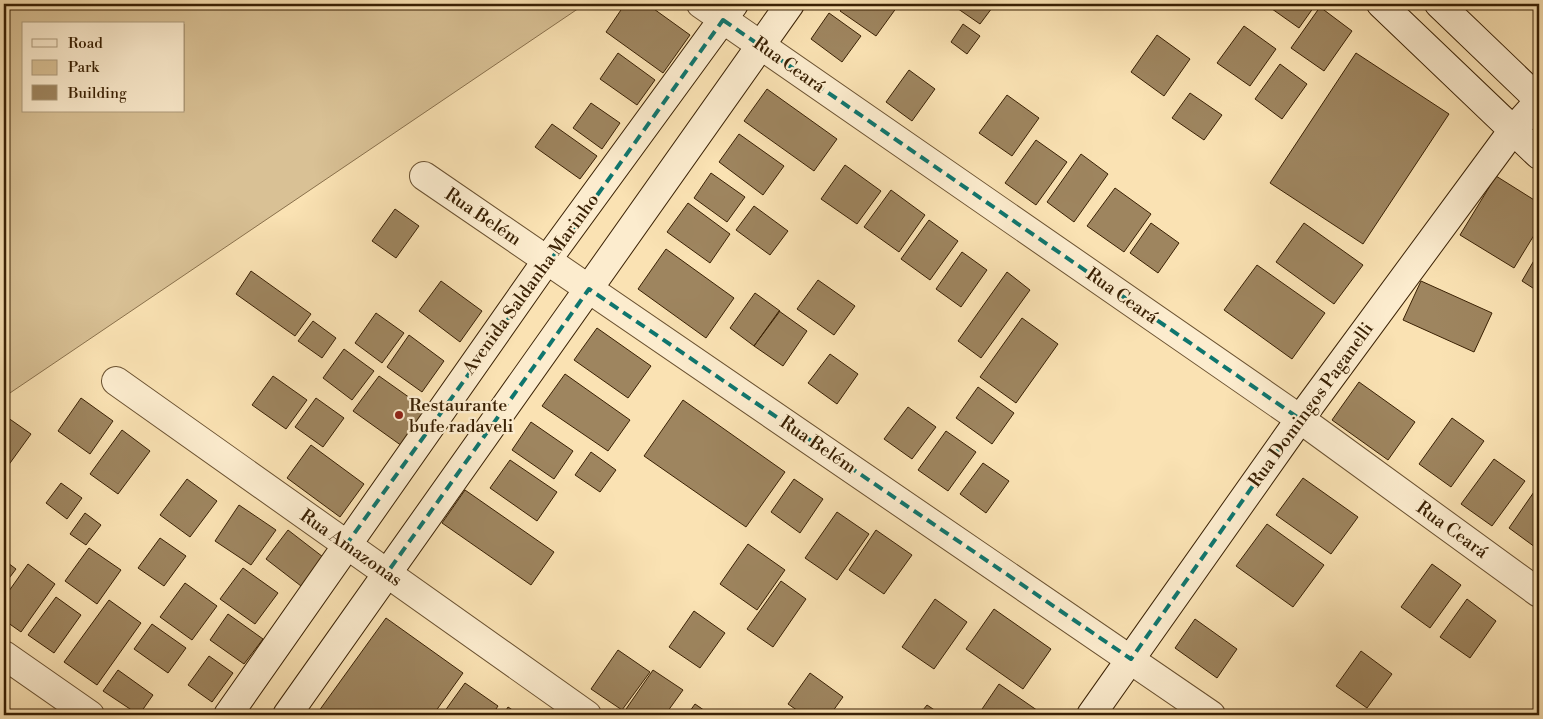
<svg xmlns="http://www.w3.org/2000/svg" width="1543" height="719" font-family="'Libre Bodoni',serif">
<rect width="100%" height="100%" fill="#fae2b3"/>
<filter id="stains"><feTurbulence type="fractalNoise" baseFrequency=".004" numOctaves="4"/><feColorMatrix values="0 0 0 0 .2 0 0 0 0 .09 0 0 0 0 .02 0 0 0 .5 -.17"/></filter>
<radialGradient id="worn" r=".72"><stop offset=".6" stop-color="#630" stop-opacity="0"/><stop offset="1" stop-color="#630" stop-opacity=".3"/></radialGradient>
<path fill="#d9c195" stroke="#8a714c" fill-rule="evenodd" d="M4 4H585L4 397ZM24 24H184V111H24Z"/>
<path fill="#9e855f" stroke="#3a2104" d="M625 4H647L690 35 663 73 606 32Z
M846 4H892L897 7 876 36 840 11Z
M951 4H995L980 24Z
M1265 4H1316L1299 28Z
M1320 7 1352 31 1324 71 1291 48Z
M829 13 861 36 842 62 811 39Z
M963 24 980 36 967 54 951 42Z
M1244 26 1276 49 1250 86 1217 63Z
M1157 35 1190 59 1164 96 1131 72Z
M618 53 655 80 637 105 600 79Z
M1356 53 1449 114 1363 244 1270 183Z
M1280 64 1307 84 1282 119 1255 99Z
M909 70 935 89 912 121 886 102Z
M767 89 837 139 814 171 744 121Z
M1190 93 1222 115 1204 140 1172 118Z
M1007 95 1039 118 1012 156 979 133Z
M591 103 620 123 602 149 573 128Z
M552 124 597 156 580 179 535 147Z
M739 134 784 166 763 195 719 162Z
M1036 140 1067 162 1036 205 1005 183Z
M1081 154 1108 174 1074 222 1047 202Z
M845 165 881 191 857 224 821 199Z
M711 173 745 197 727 222 694 198Z
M1496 176 1539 203V227L1514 268 1460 235Z
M1115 188 1151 214 1124 252 1087 226Z
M891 190 925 215 899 252 864 227Z
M688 203 730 234 710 263 667 232Z
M754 206 788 231 770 255 736 230Z
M395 209 419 226 396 258 372 241Z
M929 220 958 241 930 280 901 259Z
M1151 223 1179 243 1158 273 1130 253Z
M1304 223 1363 265 1334 304 1276 262Z
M666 249 734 298 706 338 638 289Z
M962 252 987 270 961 307 936 289Z
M1539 252V292L1522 281Z
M1257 265 1325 313 1292 359 1224 310Z
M251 271 311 314 295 336 236 294Z
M1007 272 1030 290 981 358 958 341Z
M818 280 855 306 834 335 797 309Z
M441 281 482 311 460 342 419 311Z
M1421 281 1492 313 1474 352 1403 320Z
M755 293 780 311 754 346 730 328Z
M779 311 807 331 783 366 754 346Z
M376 313 404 333 382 363 355 343Z
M1022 318 1058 344 1016 403 980 377Z
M313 321 336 338 322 358 298 341Z
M597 328 651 366 628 398 574 360Z
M409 335 444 361 422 392 387 367Z
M344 349 374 371 352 400 323 378Z
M830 354 858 374 837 404 808 383Z
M565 374 630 420 608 451 542 406Z
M273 376 307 400 286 429 252 405Z
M379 376 427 410 402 446 353 411Z
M1359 382 1415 422 1388 460 1332 420Z
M978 387 1014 413 992 444 956 418Z
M81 398 113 421 90 454 58 431Z
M316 398 344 418 323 447 295 427Z
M683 400 785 472 746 527 644 456Z
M908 407 936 427 912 459 884 439Z
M4 415 31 434 5 470 4 469Z
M1452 418 1484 441 1451 487 1419 464Z
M531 422 573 451 554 479 512 450Z
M122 430 150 451 118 494 90 474Z
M946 431 976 452 948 491 918 470Z
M311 445 364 484 340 517 287 478Z
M591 452 616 470 600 492 575 475Z
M1494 459 1525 481 1492 526 1461 504Z
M510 460 557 492 537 521 490 488Z
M983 463 1009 481 986 513 960 494Z
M1303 478 1358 517 1331 554 1276 515Z
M187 479 217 501 190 537 160 515Z
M794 479 823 499 800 533 771 512Z
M61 483 82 498 67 519 46 503Z
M1536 489 1539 491V550L1509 528Z
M465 490 554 552 531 585 442 523Z
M239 505 276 530 251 565 215 541Z
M837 512 869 534 837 580 805 558Z
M85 513 101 525 86 545 70 534Z
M1267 524 1324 565 1293 607 1236 566Z
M288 530 323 557 301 586 266 559Z
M876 530 912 555 884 594 849 570Z
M160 538 186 556 164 586 138 568Z
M748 544 785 570 757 610 720 584Z
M89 548 121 570 97 604 65 581Z
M4 560 16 569 4 585Z
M28 564 55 584 21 632 4 620V598Z
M1432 564 1461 585 1430 628 1401 607Z
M243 568 278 593 255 624 220 599Z
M781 581 806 599 773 647 747 629Z
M185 583 217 606 192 640 160 617Z
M56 597 81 615 54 653 28 635Z
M935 599 967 622 934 669 902 647Z
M1467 599 1496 621 1470 658 1440 637Z
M109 600 141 623 97 685 64 662Z
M994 609 1051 649 1023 689 966 649Z
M694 611 725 633 700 668 669 647Z
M228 614 263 639 244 664 210 640Z
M386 618 463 673 433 715H316Z
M1195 619 1237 649 1217 678 1175 648Z
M152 624 186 648 168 673 134 649Z
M618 650 650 672 622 710 591 689Z
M1361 651 1392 674 1367 708 1336 686Z
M209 656 233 673 212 702 188 685Z
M118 670 153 695 139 715 103 691Z
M653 670 683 690 665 715H629L624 712Z
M810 673 843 697 830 715H804L788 704Z
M465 683 498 706 492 715H442Z
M999 684 1044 715H978Z
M695 704 711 715H687Z
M927 705 942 715H919Z
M508 707 520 715H503Z"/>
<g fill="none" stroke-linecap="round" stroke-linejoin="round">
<defs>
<path id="street" d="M701 4 1300 419 1539 593
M424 176 1211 715
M116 381 587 715
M4 655 90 715"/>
<path id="secondary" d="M1381 4 1539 155
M1439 4 1539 100
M228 715 547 260 734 4
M287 715 790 4
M1091 715 1300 419 1513 130 1539 101"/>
</defs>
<use href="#street" stroke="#6a5130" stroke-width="30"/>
<use href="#secondary" stroke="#3a2104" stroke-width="30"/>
<use href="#street" stroke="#fcecce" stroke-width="28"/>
<use href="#secondary" stroke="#fcecce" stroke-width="28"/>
</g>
<path fill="none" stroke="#0f766e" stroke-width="4" stroke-dasharray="10 6" stroke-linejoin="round" d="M723 20 1300 419 1131 659 589 289 387 573 346 545Z"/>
<circle fill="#8f2418" stroke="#fcecce" stroke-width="2" cx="399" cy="415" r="5"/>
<g text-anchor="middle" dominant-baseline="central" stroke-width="4.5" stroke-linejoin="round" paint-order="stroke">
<g font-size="18" fill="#3a2104" stroke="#fcecce">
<text transform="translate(789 65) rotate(35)">Rua Ceará</text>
<text transform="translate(483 217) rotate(34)">Rua Belém</text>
<text transform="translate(531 284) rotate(-54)">Avenida Saldanha Marinho</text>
<text transform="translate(1122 296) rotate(35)">Rua Ceará</text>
<text transform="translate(1311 405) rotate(-54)">Rua Domingos Paganelli</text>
<text transform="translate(818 445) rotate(34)">Rua Belém</text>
<text transform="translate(1452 530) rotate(36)">Rua Ceará</text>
<text transform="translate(351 548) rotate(35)">Rua Amazonas</text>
</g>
<g font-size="18" fill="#3a2104" stroke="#fcecce" text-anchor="start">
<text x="409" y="405">Restaurante<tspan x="409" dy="21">bufe radaveli</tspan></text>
</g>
</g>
<rect width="1543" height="719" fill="none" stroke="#fae2b3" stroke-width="20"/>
<rect x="5" y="5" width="1533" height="709" fill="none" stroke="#3a2104" stroke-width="2.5"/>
<rect x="10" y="10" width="1523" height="699" fill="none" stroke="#3a2104"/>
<rect x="22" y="22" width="162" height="90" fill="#fcecce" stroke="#ae9b7d"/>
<rect x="32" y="39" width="25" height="8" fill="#fcecce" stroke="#ae9b7d"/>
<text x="68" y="48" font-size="15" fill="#3a2104">Road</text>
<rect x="32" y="60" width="25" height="15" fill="#d9c195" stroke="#ae9b7d"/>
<text x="68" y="72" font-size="15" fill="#3a2104">Park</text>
<rect x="32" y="85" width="25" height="15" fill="#9e855f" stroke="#ae9b7d"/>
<text x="68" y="98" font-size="15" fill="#3a2104">Building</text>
<rect width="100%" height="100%" filter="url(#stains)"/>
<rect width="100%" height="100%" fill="url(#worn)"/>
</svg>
